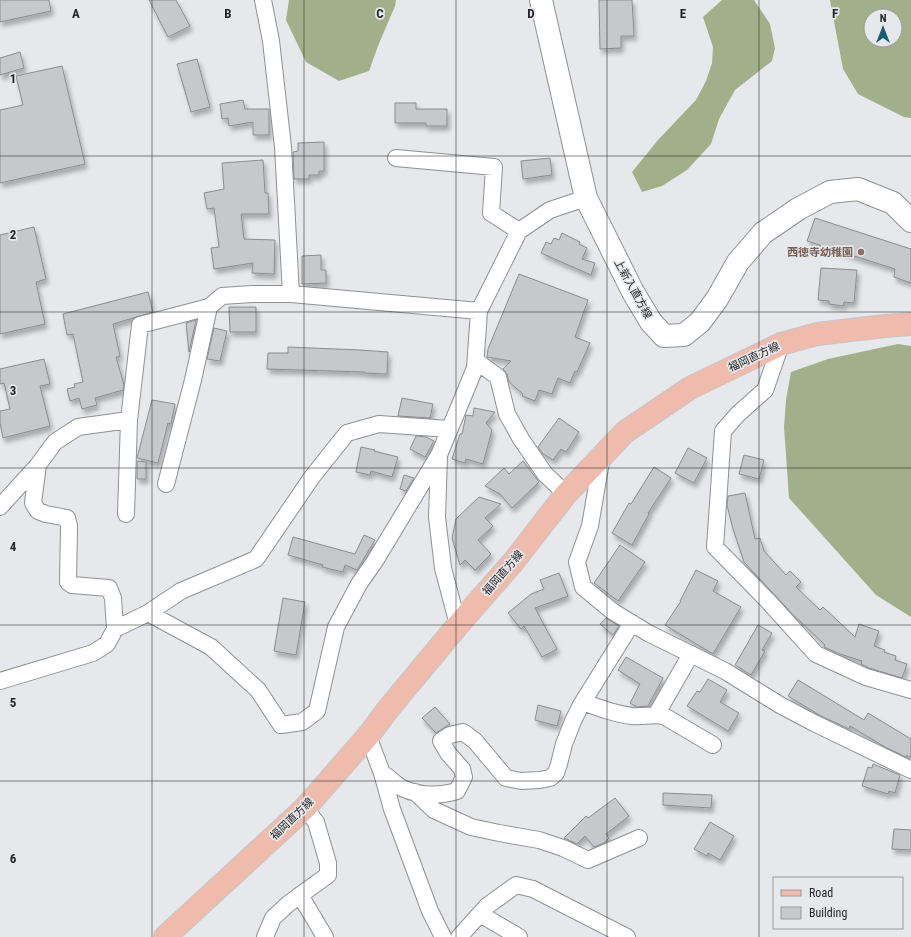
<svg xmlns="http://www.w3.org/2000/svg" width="911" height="937" font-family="'Roboto Condensed','Noto Sans JP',sans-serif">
<defs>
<filter id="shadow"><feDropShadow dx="2.5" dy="4.5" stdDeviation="2" flood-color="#0004"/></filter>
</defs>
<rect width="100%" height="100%" fill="#e6e8eb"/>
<path fill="#a1af8a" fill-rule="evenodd" d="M289 0H396L395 6 378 46 369 71 339 81 306 62 286 20Z
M722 0H754L770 24 775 48 772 61 735 90 719 119 711 144 687 170 662 186 642 192 632 172 658 140 696 100 706 81 712 63 713 47 703 17Z
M830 0H911V118L904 117 858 94 843 69ZM871 16H895V40H871Z
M898 344 911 346V617L876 595 789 498 784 427 786 400 791 372 828 359Z"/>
<path fill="#c6c8cb" stroke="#8b8c8f" filter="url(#shadow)" d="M0 0H49L51 11 0 22Z
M149 0H176L190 26 168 37Z
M599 0H632L634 36H621V48L600 49Z
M20 52 24 68 0 75V58Z
M197 59 210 107 191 112 177 64Z
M62 66 85 164 0 183V110L23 105 16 76Z
M243 100 245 109H269V135H253V122L229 126 228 118 222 119 220 104Z
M395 103H416V109H447V126H426V123H395Z
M324 142V171H319V175H309V179H294L293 152 298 151V143Z
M550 158 552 175 523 179 521 161Z
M263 160 265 193H268L269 214H241L244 239 275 240 274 274 252 273 253 263 214 269 211 248 219 247 214 208 207 209 204 193 224 189 222 163Z
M815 218 911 249V283L894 277 895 269 807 241Z
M34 227 46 279 36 282 45 324 0 334V235Z
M562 233 580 242 579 244 587 248 582 259 595 263 591 275 541 253 546 242 551 244 554 238 559 240Z
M321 255V270H326V283L302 284V256Z
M821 268 857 270 854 303 844 302 843 306 829 304V301L818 300Z
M519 274 588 300 575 337 590 343 577 372 575 371 570 383 558 378 552 394 539 390 535 401 522 396 523 394 509 382 507 374 503 369 511 361 487 357 488 349Z
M148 292 153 312 113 324 120 356 116 357 124 385 123 390 95 398 97 405 82 409 79 398 70 401 67 389 75 387 74 384 83 382 73 334 67 335 63 314Z
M229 307H256V332H230Z
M196 320 189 352 186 323Z
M214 328 227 331 220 361 207 359Z
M288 347 360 350 388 352 387 374 365 373V372L267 369 268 353H288Z
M44 359 50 384 40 386 50 426 3 438 0 423V411L10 409 4 383 0 384V369Z
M402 398 433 404 430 418 398 416Z
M152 400 175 404 171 424 168 423 158 463 137 458Z
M474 408 495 412 486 423 492 430 483 464 466 459 465 463 452 459 460 434H462L466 415 473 416Z
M559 418 579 432 566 452 561 449 553 460 542 453 538 447Z
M416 436 426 437 434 441 425 457 410 449Z
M361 447 375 450 374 451 398 457 392 477 371 471 370 475 356 472Z
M688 448 707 458 694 483 675 473Z
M744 455 764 460 759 479 739 474Z
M137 461 146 462V479H137Z
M523 461 539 482 512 508 500 494 485 486 504 468 509 474Z
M654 467 671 478 648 513 649 514 632 545 612 533 629 503 631 504Z
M404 475 414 478 406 491 400 489Z
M745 493 755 539 760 538 764 551 786 575 790 571 801 582 796 587 820 610 823 607 855 637 859 624 879 631 874 646 885 650 884 652 896 656 895 660 907 664 902 678 869 668 861 664 862 661 840 654 824 647 825 645 799 620H798L744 562 733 529 727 505 728 496Z
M479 497 501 504 485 518 493 526 478 540 491 554 475 570 465 560 460 565 452 538 456 519Z
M364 535 375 540 357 570 345 565 343 572 322 567 323 565 288 555 293 537 355 554Z
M620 545 645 562 618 601 594 583Z
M696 570 718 581 713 591 741 607 713 654 665 625 681 601H680Z
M559 573 568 596 535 608 557 649 542 657 524 626 521 629 508 613 531 594 544 589 540 580Z
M283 598 305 602 296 655 274 651Z
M606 618 619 626 613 635 600 624Z
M758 625 772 633 762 650 765 651 751 675 735 665Z
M626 657 663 678 648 706 637 707 630 703 640 684 618 670Z
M708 679 727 690 720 702 739 713 728 731 687 706 697 691 700 692Z
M798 680 864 720 868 713 911 739V758L907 755 906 757 885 747 850 726 849 729 821 716 788 696Z
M538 705 561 711 557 726 535 720Z
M435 707 450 724 436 733 422 718Z
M873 764 900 775 895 793 889 791 888 794 862 786 868 767 872 768Z
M663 793 712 795 711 808 663 805Z
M615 798 629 816 606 834 609 838 604 843 594 847 585 836 577 844 564 838 586 816 588 818Z
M710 822 734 836 720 860 708 853 707 856 694 849Z
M894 829 911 830V850L892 849Z"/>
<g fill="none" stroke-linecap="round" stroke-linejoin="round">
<defs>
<path id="minor" d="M263 0 271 41 283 147 291 294
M396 158 494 167 491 213 519 231
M781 344 765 390 738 414 723 431 715 547 767 600 816 654 866 677 911 690
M476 361 498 377 507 414 521 439 545 474 566 494
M439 456 437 517 443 568 458 625
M602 456 590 526 577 562 583 587 612 611 648 633 725 671 780 705 814 723 911 770
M38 465 33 503 38 511 46 514 67 518 69 526 68 582 72 585 109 588 113 598 115 629
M166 484 193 380 209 307
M0 507 38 465 55 442 78 427 129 420 140 325 209 307 222 296 252 294H291L479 311
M126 514 129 420
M148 613 211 647 258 690 281 725 302 722 317 711 336 627 359 584 375 561 439 455 475 368 479 311 519 231 550 210 586 198
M0 681 93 653 107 644 115 629 148 613 181 591 256 559 312 477 347 433 379 424 449 429
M583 702C599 708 615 714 632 716 643 717 653 714 664 716L713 745
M656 715 691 654
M368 736 382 773 392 809 430 911 443 937
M382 773C389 777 395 784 402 788 419 796 439 796 457 791L464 777 462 769 448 753 441 741 450 735 463 732 475 741 506 778 521 781 540 780 550 778 556 773 559 764 564 744 573 721 581 705 632 623
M415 792 434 810 471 827 499 833 539 840 563 848 588 860 639 838
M300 895 325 937
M480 914 519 937
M265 937 273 918 288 904 328 875V863L316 822 305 808
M459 937 487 906 516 885 533 889 627 937"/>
<path id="secondary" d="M541 0 586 198 633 292 651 322 664 336 684 335 700 322 717 299 738 262 763 233 798 209 830 192 858 189 893 203 911 221"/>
<path id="primary" d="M165 937 305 808 368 736 389 708 458 625 514 561 566 494 625 432 690 388 781 344 817 334 885 326 911 324"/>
</defs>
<use href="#minor" stroke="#8e9092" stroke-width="18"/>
<use href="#secondary" stroke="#8e9092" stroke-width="24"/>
<use href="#primary" stroke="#c6c6c7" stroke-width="24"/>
<use href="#minor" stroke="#fff" stroke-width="16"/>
<use href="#secondary" stroke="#fff" stroke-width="22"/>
<use href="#primary" stroke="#efbbac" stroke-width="22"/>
</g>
<path fill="none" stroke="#242526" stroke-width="1" stroke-opacity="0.55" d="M152 0V937M304 0V937M456 0V937M607 0V937M759 0V937M0 156H911M0 312H911M0 468H911M0 625H911M0 781H911"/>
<circle fill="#8d6e63" stroke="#e6e8eb" stroke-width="1.5" cx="861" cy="252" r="4"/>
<g text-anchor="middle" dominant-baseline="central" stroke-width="3.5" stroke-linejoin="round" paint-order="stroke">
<g font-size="11" font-weight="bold" fill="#785e54" stroke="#e6e8eb" text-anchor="end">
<text x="853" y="252">西徳寺幼稚園</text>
</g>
<g font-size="11" fill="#242526" stroke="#e6e8eb">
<text transform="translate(633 289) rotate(61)">上新入直方線</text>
<text transform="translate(754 357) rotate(-25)">福岡直方線</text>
<text transform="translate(503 573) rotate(-49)">福岡直方線</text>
<text transform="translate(292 819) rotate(-44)">福岡直方線</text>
</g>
</g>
<g font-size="13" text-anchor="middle" font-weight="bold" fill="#242526" stroke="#e6e8eb" stroke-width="3.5" stroke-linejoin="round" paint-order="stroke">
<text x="76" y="18">A</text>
<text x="228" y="18">B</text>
<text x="380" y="18">C</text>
<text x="531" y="18">D</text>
<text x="683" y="18">E</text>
<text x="835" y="18">F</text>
<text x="13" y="83">1</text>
<text x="13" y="239">2</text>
<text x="13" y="395">3</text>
<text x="13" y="551">4</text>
<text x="13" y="707">5</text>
<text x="13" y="863">6</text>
</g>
<rect x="773" y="877" width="130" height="52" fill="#e6e8eb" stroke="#989a9c"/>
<rect x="781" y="890" width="20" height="6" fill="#efbbac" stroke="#989a9c"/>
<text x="809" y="897" font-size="12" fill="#242526">Road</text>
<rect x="781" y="907" width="20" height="12" fill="#c6c8cb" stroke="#989a9c"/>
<text x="809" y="917" font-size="12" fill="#242526">Building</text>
<g transform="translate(883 28)"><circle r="19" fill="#e6e8eb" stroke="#989a9c"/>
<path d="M0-3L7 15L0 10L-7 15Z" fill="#16616e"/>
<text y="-6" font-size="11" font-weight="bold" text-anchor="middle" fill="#242526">N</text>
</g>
</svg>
